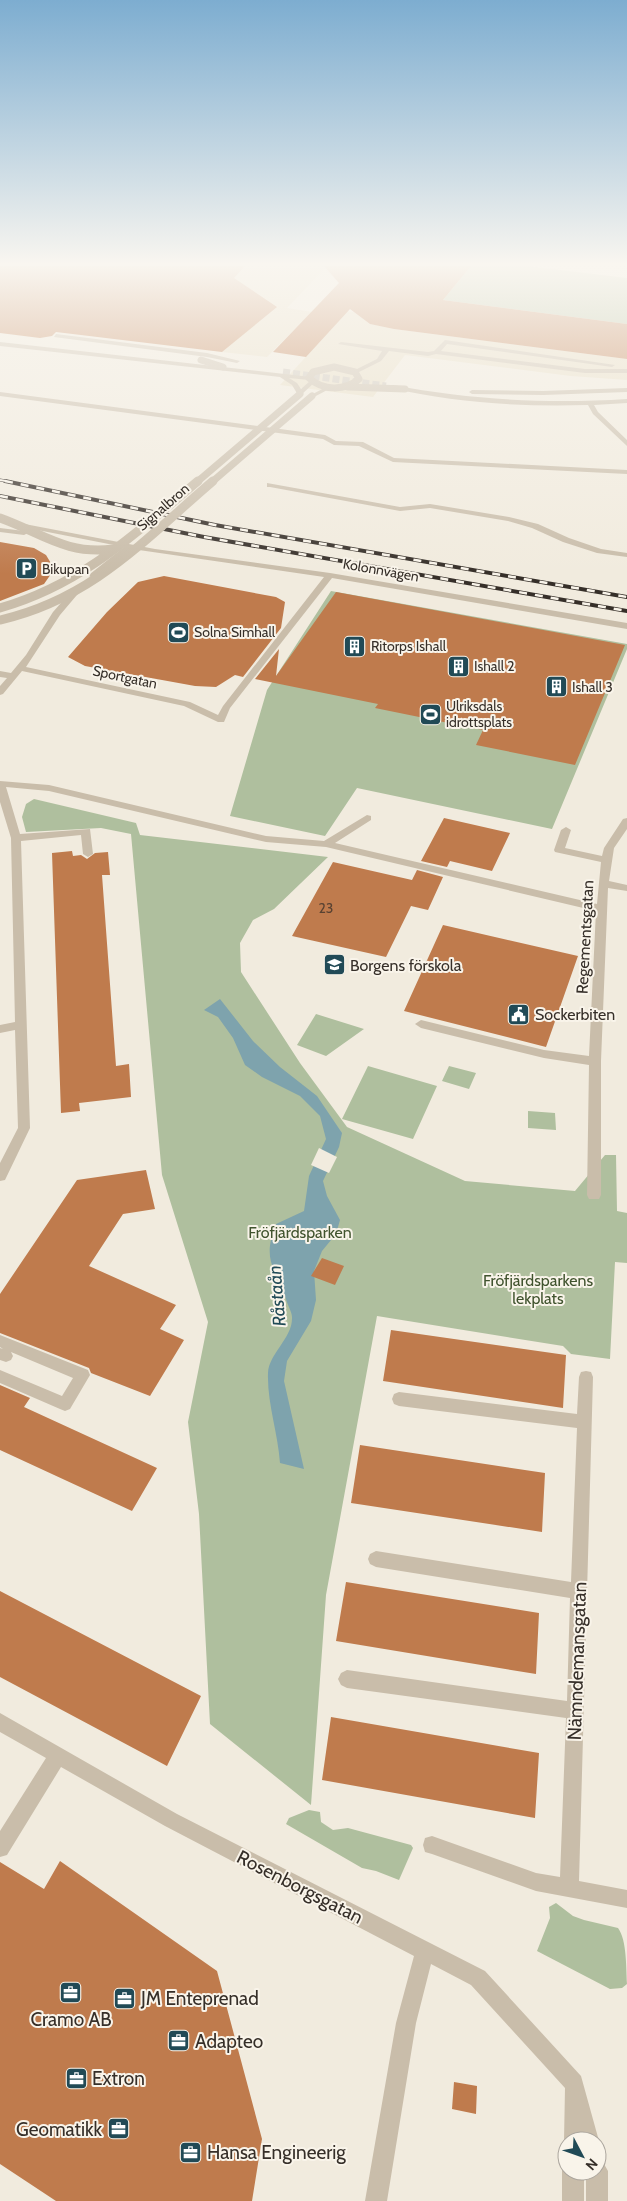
<svg xmlns="http://www.w3.org/2000/svg" width="627" height="2201" font-family="Cabin,sans-serif">
<rect width="100%" height="100%" fill="#f1ebde"/>
<path fill="#afbf9e" d="M471 266H527L627 278V324L443 300Z
M331 591 627 644V649L552 829 357 788 325 836 230 816 267 690Z
M34 799 136 823 140 835 328 857 274 909 253 920 240 943 241 972 300 1063 347 1127 465 1181 575 1191 605 1155H616L617 1211 627 1213V1263L615 1262 610 1359 571 1354 563 1346 377 1316 326 1595 311 1805 210 1724 199 1514 188 1422 208 1322 162 1175 131 834 101 828 26 832 22 817 26 804Z
M316 1014 364 1029 326 1056 297 1045Z
M368 1066 437 1086 413 1139 342 1119Z
M449 1066 476 1073 469 1089 442 1081Z
M528 1111 555 1113 556 1130 528 1128Z
M309 1810 320 1812 321 1822 333 1830 348 1828 411 1845 413 1848 399 1880 376 1871 362 1868 286 1824 289 1818Z
M556 1903 573 1916 584 1920 618 1928C627 1940 626 1968 627 1984L622 1988 610 1989 537 1951 550 1918 549 1907Z"/>
<path fill="#e8dec5" d="M245 266H327L287 308 312 312 316 308 354 312 370 324 394 329 627 359V380L571 376 405 355 373 397 280 385 335 325 304 320 267 357 222 352 248 330 234 278Z"/>
<path fill="#7ea3ad" d="M220 999 253 1041 280 1067 317 1096 342 1133 339 1147 323 1181 327 1196 340 1220 336 1234 322 1251 314 1271 316 1300 311 1321 287 1361 284 1381 304 1469 280 1463C278 1433 267 1403 268 1373 269 1353 293 1338 292 1317 292 1312 287 1304 286 1299 274 1266 262 1260 276 1224L304 1211 309 1176 326 1139 320 1116 300 1096 262 1077 245 1065 233 1038 218 1017 204 1010Z"/>
<path fill="#f1ebde" d="M319 1148 337 1157 329 1173 311 1165Z"/>
<path fill="#bf7b4d" d="M0 266H245L234 278 277 307 222 352 56 332 52 336 40 338 0 333Z
M324 266H471L443 300 627 324V359L394 329 370 324 350 309 306 357 273 352 339 283Z
M0 542 34 548 46 555 52 565 51 574 44 584 0 601Z
M164 576 276 597 285 602 281 628 243 677 235 675 216 687 195 686 85 666 68 657 107 612 138 582Z
M336 592 625 645 575 765 476 745 483 730 375 708 378 704 255 679 279 649 276 676Z
M444 818 510 833 492 871 450 861 447 867 421 861Z
M72 851 73 856 81 855 87 859 95 853 108 852 110 875H102L116 1066 129 1064 131 1097 79 1103 80 1111 61 1113 52 853Z
M333 862 412 880 417 870 443 877 428 910 411 906 386 957 292 936Z
M443 925 578 956 546 1047 404 1011Z
M146 1170 155 1209 123 1214 89 1266 176 1305 160 1329 184 1340 150 1396 91 1373 89 1368 0 1333V1294L77 1180Z
M322 1258 344 1266 335 1285 311 1276Z
M391 1330 566 1355 563 1408 383 1381Z
M0 1385 30 1398 24 1407 157 1468 132 1511 0 1450Z
M360 1445 545 1473 542 1532 351 1503Z
M346 1582 539 1613 536 1674 336 1641Z
M0 1591 201 1696 167 1766 0 1677Z
M331 1717 539 1753 535 1818 322 1780Z
M60 1861 217 1971 262 2139 252 2201H56L0 2164V1862L44 1889Z
M454 2082 477 2086 476 2114 452 2109Z"/>
<g fill="none" stroke-linecap="round" stroke-linejoin="round">
<path stroke="#ccc5ba" stroke-width="7" stroke-dasharray="7 3" stroke-linecap="butt" d="M283 372 386 386"/>
<path fill="#c9bdaa" fill-rule="evenodd" d="M56 334 207 353 240 361 237 363 207 357 54 337Z
M445 340 615 365 612 367 447 344 441 351 585 369H627V373H585L436 354 428 356 389 351 381 361 355 374 353 373V371L377 359 382 351 338 344 341 342 428 352 434 351Z
M0 342 311 377 312 378 309 380 289 378 297 383 301 389 310 381 315 382 300 396 298 395 292 385 280 377 0 346Z
M393 385C471 400 548 404 627 399V403L594 405 598 412 627 440V446L593 414 588 405C522 407 455 403 391 388V386Z
M328 386 333 387 314 397 309 396Z
M627 388V392L543 395 472 394 469 392 472 390 543 391Z
M0 392 325 435 336 441 363 442 394 458 627 470V474L393 462 359 446 334 445 323 439 0 396Z
M267 483 400 507 430 504 509 517 538 524 569 538 601 549 627 553V557L597 553 563 542 532 528 508 521 430 508 400 511 270 487H267Z
M9 521 155 549 330 573 627 623V629L332 578 230 708 224 722H218L184 706 22 671 3 694 0 695V686L7 678 0 677V671L11 673 26 655 53 612 75 587 78 586 82 589 60 615 26 667 190 702 218 715 223 706 324 577 132 549 93 578 89 576 90 574 124 547 12 525 8 523Z
M0 528 24 531 28 533 24 535 0 532Z
M0 781 49 785 266 836 324 841 367 815 371 816V820L335 843 597 904 601 862 555 852 554 850 561 830 566 827 571 830 565 848 602 856 604 848 623 819 627 818V829L614 848 609 881 627 885V891L608 888 601 1061V1195L599 1199H589L587 1195 589 1065 544 1058 421 1028 415 1024 421 1020 544 1050 589 1056 596 911 326 847 266 842 49 791 6 787 20 834 90 829 93 854 88 857 83 854 81 835 21 841 30 1128 5 1180 0 1181V1163L18 1128 15 1030 0 1033V1025L15 1022 11 838 0 802Z
M0 1335 88 1370 90 1375 70 1409 65 1411 60 1409 0 1383V1370L62 1396 73 1378 11 1352 13 1356 11 1360 6 1362 0 1360V1348L3 1349 0 1347Z
M586 1371 591 1372 593 1377 579 1881 627 1890V1908L536 1891 432 1854 425 1852 423 1845 425 1838 432 1836 536 1873 560 1877 566 1718 347 1688 341 1685 338 1679 341 1673 347 1670 567 1701 570 1598 376 1567 370 1564 368 1559 370 1554 376 1551 571 1582 577 1428 399 1406 394 1404 392 1399 394 1394 399 1392 577 1414 579 1377 581 1372Z
M0 1713 177 1814 485 1971 581 2076 599 2141 597 2147V2141H567V2148L564 2141 565 2088 471 1985 431 1964 416 2023 387 2201H365L396 2023 414 1956 165 1826 61 1767 7 1855 0 1857V1831L46 1758 0 1732Z
M597 2160 604 2164 608 2171V2201H586V2171H597Z
M567 2163V2171H584V2201H562V2171Z"/>
<defs>
<path id="rail-far1" d="M0 480 11 482"/>
<path id="rail" d="M5 481 215 525 627 597
M0 496 204 537 627 611"/>
</defs>
<use href="#rail-far1" stroke="#362f29" stroke-width="3"/>
<use href="#rail" stroke="#362f29" stroke-width="4"/>
<use href="#rail-far1" stroke="#f9f4ea" stroke-width="2" stroke-dasharray="6" stroke-linecap="butt"/>
<use href="#rail" stroke="#f9f4ea" stroke-width="2.5" stroke-dasharray="8" stroke-linecap="butt"/>
<path stroke="#c9bdaa" stroke-width="7" d="M201 360 223 367
M334 367 355 372 359 379C345 391 323 391 309 378L313 372Z
M348 387 405 389
M197 482 300 394
M212 482 312 396"/>
<path stroke="#c9bdaa" stroke-width="9" d="M0 518C42 533 66 555 113 549
M0 608C81 585 135 534 198 481
M0 620C92 599 144 540 213 481"/>
</g>
<linearGradient id="sky" x2="0" y2="1"><stop stop-color="#7dadd0"/><stop offset="0.46" stop-color="#f9f6f0"/><stop offset="1" stop-color="#f9f6f0" stop-opacity="0"/></linearGradient>
<rect width="627" height="574" fill="url(#sky)"/>
<defs>
<symbol id="parking-square" viewBox="-11 -11 22 22"><rect x="-9" y="-9" width="18" height="18" rx="4" fill="#214a56" stroke="#f9f4ea"/><path d="M-3.5-5.5H1a3.5 3.5 0 0 1 0 7H-1V5.5H-3.5ZM-1-3.4V-.6H.8a1.4 1.4 0 0 0 0-2.8Z" fill="#fff"/></symbol>
<symbol id="stadium-square" viewBox="-11 -11 22 22"><rect x="-9" y="-9" width="18" height="18" rx="4" fill="#214a56" stroke="#f9f4ea"/><path d="M0-5a6.5 5 0 1 0 0 10a6.5 5 0 1 0 0-10ZM-3.5-1.8h7v3.6h-7Z" fill="#fff"/></symbol>
<symbol id="building-square" viewBox="-11 -11 22 22"><rect x="-9" y="-9" width="18" height="18" rx="4" fill="#214a56" stroke="#f9f4ea"/><path d="M-4-6H4V6H1V3H-1V6H-4ZM-2.5-4.3h1.7v1.8h-1.7ZM.8-4.3h1.7v1.8H.8ZM-2.5-1h1.7V.8h-1.7ZM.8-1h1.7V.8H.8Z" fill="#fff"/></symbol>
<symbol id="school-square" viewBox="-11 -11 22 22"><rect x="-9" y="-9" width="18" height="18" rx="4" fill="#214a56" stroke="#f9f4ea"/><path d="M0-5L7-2L0 1L-7-2ZM-4 1L0 2.5L4 1V4Q0 6-4 4Z" fill="#fff"/></symbol>
<symbol id="civic-square" viewBox="-11 -11 22 22"><rect x="-9" y="-9" width="18" height="18" rx="4" fill="#214a56" stroke="#f9f4ea"/><path d="M-.6-6.5H3V-4.5H.6V-3L4-1V1h2V6H-6V1h2V-1L-.6-3ZM-1.2 2.5V6h2.4V2.5Z" fill="#fff"/></symbol>
<symbol id="office-square" viewBox="-11 -11 22 22"><rect x="-9" y="-9" width="18" height="18" rx="4" fill="#214a56" stroke="#f9f4ea"/><path d="M-6-3h4V-5.5h4V-3h4V5H-6ZM-1-4.5V-3h2v-1.5ZM-6 0V1H6V0Z" fill="#fff"/></symbol>
</defs>
<g fill-rule="evenodd">
<use href="#parking-square" x="14" y="556" width="25" height="25"/>
<use href="#stadium-square" x="166" y="620" width="25" height="25"/>
<use href="#building-square" x="342" y="634" width="25" height="25"/>
<use href="#building-square" x="446" y="654" width="25" height="25"/>
<use href="#building-square" x="544" y="674" width="25" height="25"/>
<use href="#stadium-square" x="418" y="702" width="25" height="25"/>
<use href="#school-square" x="322" y="952" width="25" height="25"/>
<use href="#civic-square" x="506" y="1002" width="25" height="25"/>
<use href="#office-square" x="58" y="1980" width="25" height="25"/>
<use href="#office-square" x="112" y="1986" width="25" height="25"/>
<use href="#office-square" x="166" y="2028" width="25" height="25"/>
<use href="#office-square" x="64" y="2066" width="25" height="25"/>
<use href="#office-square" x="106" y="2116" width="25" height="25"/>
<use href="#office-square" x="178" y="2140" width="25" height="25"/>
</g>
<g text-anchor="middle" dominant-baseline="central" stroke-width="4" stroke-linejoin="round" paint-order="stroke">
<g font-size="14" fill="#362f29" stroke="#f9f4ea">
<text transform="translate(163 507) rotate(-41)">Signalbron</text>
<text transform="translate(381 570) rotate(10)">Kolonnvägen</text>
<text transform="translate(125 677) rotate(12)">Sportgatan</text>
</g>
<g font-size="14" fill="#362f29" stroke="#f9f4ea" text-anchor="start">
<text x="42" y="569">Bikupan</text>
<text x="194" y="632">Solna Simhall</text>
<text x="371" y="646">Ritorps Ishall</text>
<text x="474" y="666">Ishall 2</text>
<text x="572" y="687">Ishall 3</text>
<text x="446" y="706">Ulriksdals<tspan x="446" dy="16">idrottsplats</tspan></text>
</g>
<g font-size="14" fill="#584232">
<text x="326" y="908">23</text>
</g>
<g font-size="16" fill="#362f29" stroke="#f9f4ea">
<text transform="translate(585 937) rotate(-87)">Regementsgatan</text>
</g>
<g font-size="16" fill="#362f29" stroke="#f9f4ea" text-anchor="start">
<text x="350" y="965">Borgens förskola</text>
<text x="535" y="1014">Sockerbiten</text>
</g>
<g font-size="16" fill="#40532e" stroke="#f9f4ea">
<text x="300" y="1232">Fröfjärdsparken</text>
<text x="538" y="1280">Fröfjärdsparkens<tspan x="538" dy="18">lekplats</tspan></text>
</g>
<g font-size="18" font-style="italic" fill="#214a56" stroke="#f9f4ea">
<text transform="translate(277 1296) rotate(-95)">Råstaån</text>
</g>
<g font-size="19" fill="#362f29" stroke="#f9f4ea">
<text transform="translate(577 1661) rotate(-88)">Nämndemansgatan</text>
<text transform="translate(300 1887) rotate(27)">Rosenborgsgatan</text>
</g>
<g font-size="19" fill="#362f29" stroke="#f9f4ea" text-anchor="start">
<text x="141" y="1998">JM Enteprenad</text>
<text x="71" y="2019" text-anchor="middle">Cramo AB</text>
<text x="195" y="2041">Adapteo</text>
<text x="92" y="2078">Extron</text>
<text x="102" y="2129" text-anchor="end">Geomatikk</text>
<text x="207" y="2152">Hansa Engineerig</text>
</g>
</g>
<g transform="translate(582 2156) rotate(131)"><circle r="24" fill="#f9f4ea" stroke="#aba59d"/>
<path d="M0-4L9 19L0 12L-9 19Z" fill="#214a56"/>
<text y="-8" font-size="14" font-weight="bold" text-anchor="middle" fill="#362f29">N</text>
</g>
</svg>
